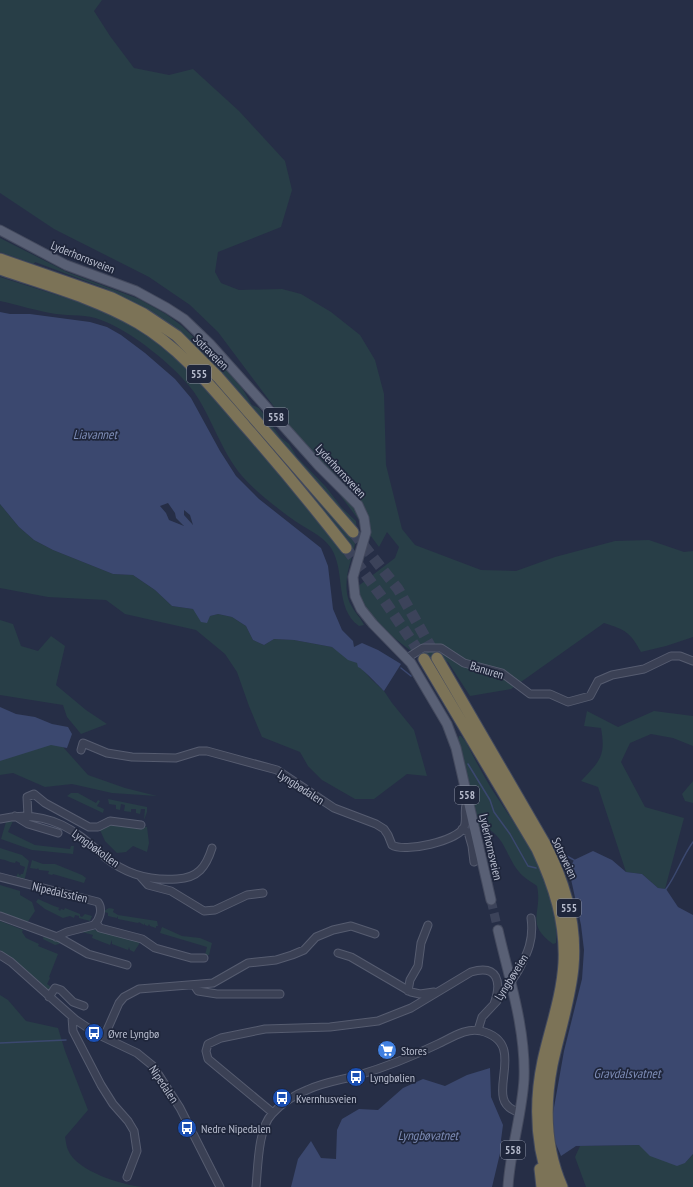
<svg xmlns="http://www.w3.org/2000/svg" width="693" height="1187" font-family="'PT Sans Narrow',sans-serif">
<rect width="100%" height="100%" fill="#262e46"/>
<path fill="#283e47" d="M0 0H102L94 11 110 36 134 68 169 75 193 69 239 111 285 161 292 190 281 227 218 252 215 272 221 283 239 290 282 289 301 294 331 312 360 335 375 360 384 394 386 465 402 529 415 545 481 570 516 571 555 557 615 541 649 540 684 552 693 551V637L666 646 641 652C630 632 626 630 604 623L511 689 470 696 448 662 411 651 371 620 349 593 395 558 399 547 387 532 379 547 218 332 190 305 149 277 54 229 0 193Z
M0 238 67 272 139 299 166 314 182 326 220 363 242 388 252 405 259 408 281 438 289 444 297 457 326 487 342 508 356 521C360 550 341 570 348 598 351 609 360 616 364 625L359 626C334 608 346 571 331 548 323 536 307 529 295 521 277 508 257 493 242 476 221 451 212 418 194 392 176 367 130 330 101 320 86 314 71 316 56 314 37 311 18 305 0 301V277L79 302 169 340 0 263 164 331 304 468 201 352 177 330 140 306 107 289 35 262 34 264 0 252Z
M0 504 19 527 34 540 53 550 113 574 133 575 155 590 172 606 193 609 210 616 218 614 232 617 246 626 253 640 264 645 274 639 294 640 332 647 357 663 371 679 384 691 392 703 414 730 427 776 407 774 374 799H355L322 780 308 766 300 752 262 737 249 706 237 672 225 654 196 630 125 614 106 600 48 597 0 588Z
M0 620 13 624 21 646 38 651 51 636 65 646 56 685 86 710 107 724 81 734 67 717 63 705 0 695Z
M587 711 618 727 654 711 693 716V746L673 738 651 734 630 743 621 762 645 807 684 818 665 889 658 888 642 874 626 872 598 787 581 781C600 761 606 756 601 728L584 726Z
M459 736H461L466 742C474 758 482 773 491 788 521 834 560 884 556 943L553 944C524 923 543 913 537 886 530 881 521 876 516 868 505 852 501 828 478 827L458 739Z
M55 738 88 775 125 788 157 796 112 793 72 784 45 787 13 773 0 775V755Z
M693 781V803L685 801 682 794Z
M71 793H78L96 803 98 800 100 801 97 806 104 809 103 813 67 796Z
M108 799 147 807V812L144 820 145 809H141L140 814 136 813V809H131V812L124 811 125 805 121 804 120 810 116 809V805L109 804Z
M13 821 8 832 35 845 70 849 71 846H74L73 854 32 850 1 839 6 822Z
M112 823 147 827 149 843 147 852 133 846 126 852 117 853 105 841 99 828Z
M0 848 22 855 29 861 24 882 15 879 18 873 20 876 21 874H23L25 867 20 865V863L16 861 15 863 10 862 11 860 10 862 5 860 6 857 5 860 0 859Z
M32 860 43 864H55L82 875 86 878 84 883 53 874 52 875 48 874 49 871 39 870 38 868 37 869 30 868Z
M0 885 20 891V895L32 902 35 911 27 923 0 912Z
M38 899 54 906 53 909 54 906 60 908 58 909 60 911 61 909 64 910 65 908 80 914V916L82 917 85 914 92 916 90 921 79 918V916L75 915 74 918 70 916 63 918 45 909 36 902Z
M109 908 114 909 113 912 118 915 157 921 158 926H156V928L150 926 149 924 148 926 145 925V923L144 925 139 922 138 923 118 919V916L117 918 108 916V913L104 912 102 915V912Z
M0 921 23 930 22 932 26 938 39 944 38 946 58 954 49 977 50 978 47 984 51 987 50 991H47L0 950Z
M162 927 182 936 200 938 212 943 209 955H205L207 947 160 933Z
M91 929 141 941 134 952 130 950 129 947 128 950 112 944V940L110 945 92 938 93 935 82 932 83 930Z
M44 934 61 942 59 944 55 945 43 939Z
M0 995 8 1000 26 1021 58 1028 65 1051 88 1110 65 1137C66 1141 66 1146 68 1150 76 1171 122 1185 143 1187H0Z
M639 1145 685 1163 693 1154V1187H586L575 1157 580 1146Z"/>
<path fill="#3b486f" fill-rule="evenodd" d="M0 312 10 314H30L90 322 107 327 121 335 145 353 175 379 191 398 220 451 236 476 259 499 321 548 328 566 333 609 342 630 353 641 354 647 362 643 378 650 401 664 384 691C379 686 362 668 358 667L357 663 348 660 332 647 294 640 274 639 264 645 253 640 246 626 232 617 218 614 210 616 207 623 201 622 193 609 172 606 155 590 133 575 113 574 53 550 34 540 19 527 0 504ZM168 503 175 513 176 518 184 526 169 520 166 513 160 506ZM184 510 190 515 193 525 184 515Z
M0 707 16 714 35 717 52 724 68 727 72 734 67 748 51 745 0 761Z
M593 851 612 860 626 872 642 874 658 888 666 889 678 907 693 915V1154L685 1163 677 1166 650 1156 639 1145 576 1146 561 1156 550 1130 564 1051 582 979 584 950 581 925 569 870 574 860Z
M490 1068 491 1097 503 1125 501 1140 502 1145 492 1187H291L298 1159 311 1141 321 1158 336 1159 337 1130 342 1119 359 1109 378 1110 403 1088 423 1079 445 1086 467 1075Z"/>
<g fill="none" stroke-linecap="round" stroke-linejoin="round">
<path stroke="#3b486f" stroke-width="1.5" d="M401 668 411 676
M468 764 490 800 494 812 510 834 528 866 536 868
M563 854 574 860
M666 889C677 874 682 857 693 842
M0 1043 66 1040"/>
<path stroke="#3c435a" stroke-width="9" stroke-dasharray="9 4.5" stroke-linecap="butt" d="M491 900 498 930"/>
<path stroke="#3c435a" stroke-width="11" stroke-dasharray="11 5.5" stroke-linecap="butt" d="M353 532 398 589 437 658
M346 548 382 597 424 659"/>
<defs>
<path id="minor" d="M407 658 423 648H441L464 663 502 673 530 694H550L568 702 590 696 598 681 612 675 644 669 671 656H680L693 661
M81 750 83 743 107 753 132 757 176 758 199 751H207L277 770 334 808 376 824 384 829 388 835 392 845C404 853 458 841 464 827 467 821 464 811 466 805L469 804
M15 816 28 824 58 833
M28 816 27 797 34 794 45 803 89 827H98L110 821 141 825
M0 819C21 814 42 816 62 825 79 833 92 846 106 858 126 874 151 881 177 879 198 878 206 867 212 848
M462 829 468 832 472 846 478 845
M472 846 474 862
M140 876 148 885 171 891 204 911 215 910 247 895 263 893
M0 877 98 902C103 909 100 919 94 925L67 932 56 937
M0 916 60 938 88 954 127 965
M96 923 100 928 142 939 155 948 191 958H204
M338 953 351 957 411 992 420 994 434 992
M0 955 11 962 76 1020 97 1034 137 1053 153 1066 180 1108 220 1187
M518 971C528 953 534 939 531 918
M194 985 198 991 217 994H280
M408 991 410 980 418 966 421 943 428 925
M49 997 55 988 61 990 73 1002 84 1006
M72 1017 73 1031 101 1085 113 1104 128 1121 134 1131 137 1151 127 1177
M478 1030 482 1017 497 1001
M104 1037 119 1003 124 997 139 989 213 983 248 963 276 960 292 955 304 950 316 937 333 930 351 926 375 934
M273 1113 208 1059 206 1051 208 1044 221 1038 265 1029 330 1027 378 1021 411 1008 471 972C498 964 502 982 494 1004
M256 1187C258 1167 258 1128 272 1114 281 1104 294 1095 307 1090 324 1082 342 1080 359 1075 386 1067 413 1056 438 1044 451 1038 467 1027 481 1031 533 1044 478 1102 519 1112"/>
<path id="major" d="M0 230 66 265 136 291 167 308 184 319 210 344 319 466 358 505 364 518 366 532 353 577 355 596 361 609 373 624 411 663 447 724 456 748 491 900
M498 930C509 978 526 1029 524 1079 522 1115 510 1151 508 1187"/>
<path id="highway" d="M0 259 112 298 144 314 177 336 218 377 353 532
M0 269C46 285 95 298 138 323 182 349 213 389 246 427 281 467 314 507 346 548
M437 658 545 844C565 883 577 923 573 967 570 1000 559 1032 552 1065 544 1106 545 1148 562 1187
M424 659 537 849C554 885 566 922 564 963 562 997 550 1029 543 1061 534 1104 536 1146 551 1187
M540 1169 542 1187"/>
</defs>
<use href="#minor" stroke="#565c70" stroke-width="9"/>
<use href="#major" stroke="#444a5e" stroke-width="11"/>
<use href="#highway" stroke="#42495d" stroke-width="13"/>
<use href="#minor" stroke="#3b4155" stroke-width="7"/>
<use href="#major" stroke="#596075" stroke-width="9"/>
<use href="#highway" stroke="#7c7357" stroke-width="11"/>
<defs>
<path id="minor-bridge" d="M505 991 518 971"/>
</defs>
<use href="#minor-bridge" stroke="#565c70" stroke-width="9" stroke-linecap="butt"/>
<use href="#minor-bridge" stroke="#3b4155" stroke-width="7"/>
</g>
<defs>
<symbol id="bus-disc" viewBox="-11 -11 22 22"><circle r="9.5" fill="#1a4fb4" stroke="#1f263b"/><path d="M-5-6H5V4H4V6H2V4H-2V6H-4V4H-5ZM-3.5-4V0h7V-4ZM-3.5 1.2v1.5H-2V1.2ZM2 1.2v1.5H3.5V1.2Z" fill="#fff"/></symbol>
<symbol id="supermarket-disc" viewBox="-11 -11 22 22"><circle r="9.5" fill="#3f7fe0" stroke="#1f263b"/><path d="M-6-5.5h2.5l.6 2H6L4.5 2H-2.5L-4.4-4H-6ZM-1.5 3.2a1.3 1.3 0 1 0 .1 0ZM3 3.2a1.3 1.3 0 1 0 .1 0Z" fill="#fff"/></symbol>
</defs>
<g fill-rule="evenodd">
<use href="#bus-disc" x="83" y="1022" width="22" height="22"/>
<use href="#supermarket-disc" x="376" y="1039" width="22" height="22"/>
<use href="#bus-disc" x="345" y="1066" width="22" height="22"/>
<use href="#bus-disc" x="271" y="1087" width="22" height="22"/>
<use href="#bus-disc" x="176" y="1117" width="22" height="22"/>
</g>
<g text-anchor="middle" dominant-baseline="central" stroke-width="3.5" stroke-linejoin="round" paint-order="stroke">
<g fill="#1f263b" stroke="#8a90a2" stroke-width="1">
<rect x="187" y="365" width="24" height="18" rx="3"/>
<rect x="264" y="408" width="24" height="18" rx="3"/>
<rect x="455" y="786" width="24" height="18" rx="3"/>
<rect x="557" y="899" width="24" height="18" rx="3"/>
<rect x="501" y="1141" width="24" height="18" rx="3"/>
</g>
<g font-size="11" font-weight="bold" fill="#b8bdce">
<text x="199" y="374">555</text>
<text x="276" y="417">558</text>
<text x="467" y="795">558</text>
<text x="569" y="908">555</text>
<text x="513" y="1150">558</text>
</g>
<g font-size="12" fill="#b8bdce" stroke="#1f263b">
<text transform="translate(83 257) rotate(22)">Lyderhornsveien</text>
<text transform="translate(211 352) rotate(45)">Sotraveien</text>
<text transform="translate(341 471) rotate(47)">Lyderhornsveien</text>
<text transform="translate(487 670) rotate(17)">Banuren</text>
<text transform="translate(301 787) rotate(33)">Lyngbødalen</text>
<text transform="translate(491 847) rotate(77)">Lyderhornsveien</text>
<text transform="translate(96 848) rotate(36)">Lyngbøkollen</text>
<text transform="translate(565 858) rotate(65)">Sotraveien</text>
<text transform="translate(60 892) rotate(13)">Nipedalsstien</text>
<text transform="translate(511 977) rotate(-58)">Lyngbøveien</text>
<text transform="translate(164 1084) rotate(56)">Nipedalen</text>
</g>
<g font-size="12" fill="#b8bdce" stroke="#1f263b" text-anchor="start">
<text x="108" y="1033">Øvre Lyngbø</text>
<text x="401" y="1050">Stores</text>
<text x="370" y="1077">Lyngbølien</text>
<text x="296" y="1098">Kvernhusveien</text>
<text x="201" y="1128">Nedre Nipedalen</text>
</g>
<g font-size="13" font-style="italic" fill="#7e8db7" stroke="#1f263b">
<text x="95" y="434">Liavannet</text>
<text x="627" y="1073">Gravdalsvatnet</text>
<text x="428" y="1135">Lyngbøvatnet</text>
</g>
</g>
</svg>
